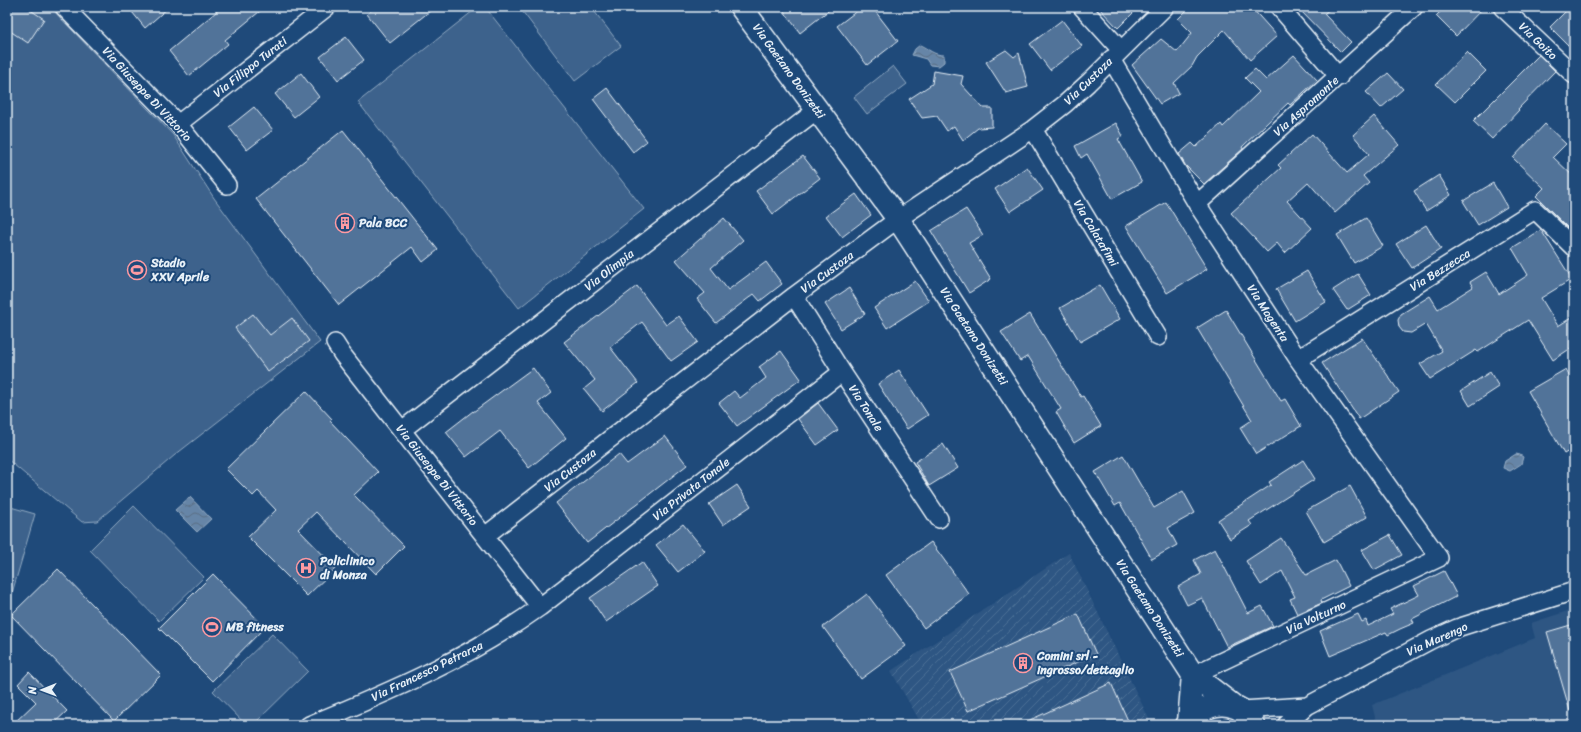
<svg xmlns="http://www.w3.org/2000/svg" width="1581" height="732" font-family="Sriracha,sans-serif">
<defs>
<pattern id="industrial-furrows" width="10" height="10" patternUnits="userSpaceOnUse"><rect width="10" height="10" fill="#2e5683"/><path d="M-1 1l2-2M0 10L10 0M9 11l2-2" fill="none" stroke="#4c6f95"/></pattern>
<pattern id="water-waves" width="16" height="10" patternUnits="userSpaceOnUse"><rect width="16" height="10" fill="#6685a7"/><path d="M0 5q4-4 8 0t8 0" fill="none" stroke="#596d82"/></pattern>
</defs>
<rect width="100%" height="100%" fill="#1f4a7a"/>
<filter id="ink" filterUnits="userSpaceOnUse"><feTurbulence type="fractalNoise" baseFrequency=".025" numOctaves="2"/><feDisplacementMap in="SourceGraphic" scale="8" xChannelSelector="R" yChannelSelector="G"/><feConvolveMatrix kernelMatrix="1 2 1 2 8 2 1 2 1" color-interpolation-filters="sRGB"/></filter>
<g filter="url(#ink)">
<path fill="#2e5683" d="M1574 609V725H1377L1372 705 1535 638 1531 623Z"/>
<path fill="url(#industrial-furrows)" d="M1069 553 1152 725H922L891 671Z"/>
<path fill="#3c628c" stroke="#92aac2" d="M7 7H50L173 135 214 198 320 342 175 455 97 521 82 522 7 459Z
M478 7H485L644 209 519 308 358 102Z
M519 7H591L621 46 575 81Z
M893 66 907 84 867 114 854 97Z
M7 506 35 514 8 607H7Z
M134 506 204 577 159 621 90 550Z
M272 634 308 671 253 725H246L213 691Z"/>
<path fill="url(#water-waves)" stroke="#9ab0c7" d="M920 45C929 49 933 55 944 55V62L939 66 930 65 926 59 912 55 915 49Z
M1516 454 1520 455 1523 457 1521 464 1510 471 1503 468 1505 461Z
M190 497 211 519 197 532 175 510Z"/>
<path fill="#517399" stroke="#e8f1f8" d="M7 7H26L44 19 28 43 7 29Z
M128 7H169L145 28Z
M222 7H265L225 40 228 44 189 76 169 51Z
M375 7H435L390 43 367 14Z
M781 7H833L800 33Z
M862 7H872L898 41 867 65 837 26Z
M1098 7H1139L1118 28Z
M1190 7H1251L1277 36 1250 60 1224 30 1197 57 1192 66 1174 83 1179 93 1160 104 1132 65 1161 39 1177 52 1192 33 1178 19Z
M1297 7H1332L1324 14 1351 42 1341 52Z
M1445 7H1484L1456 36 1436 16Z
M1570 7H1574V51L1550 27Z
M1062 20 1082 46 1050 70 1030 44Z
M346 37 364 60 338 80 320 57Z
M1006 50 1014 57 1019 53 1028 87 1006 93 986 62Z
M1467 52 1486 71 1455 102 1436 84Z
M1294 55 1317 80 1290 105 1288 103 1242 147 1243 149 1204 184 1185 165 1179 154 1192 143 1196 147 1221 124 1223 127 1259 92 1245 78 1255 69 1266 80Z
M1539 55 1555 71 1518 109 1519 110 1492 139 1473 121Z
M934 71 963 76 961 84 983 108H992V127L978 128 963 140 954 126 947 131 937 116 922 118 909 99 932 84Z
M301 73 319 97 294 117 275 94Z
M1388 73 1403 89 1381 108 1366 92Z
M607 88 647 141 633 152 593 99Z
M254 107 273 130 247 150 229 127Z
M1374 116 1399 145 1363 176 1369 183 1335 213 1308 182 1287 201 1312 228 1285 253 1277 243 1267 252 1231 213 1281 168 1278 165 1312 134 1347 173 1369 154 1353 135Z
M1116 123 1123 136 1118 139 1142 182 1112 199 1087 154 1081 158 1075 146Z
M1545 124 1566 144 1553 157 1574 177V234L1536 196 1544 188 1513 158Z
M343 130 438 250 423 262 412 247 339 305 256 199Z
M803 156 820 178 773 214 756 191Z
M1027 167 1043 190 1010 212 995 189Z
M1439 175 1451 195 1426 211 1414 191Z
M1493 183 1507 207 1478 225 1463 201Z
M856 194 871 215 842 237 826 216Z
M1166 202 1207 269 1167 293 1126 226Z
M966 209 983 235 969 243 991 279 969 293 931 231Z
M724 218 743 240 711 268 728 290 766 262 782 284 760 301 754 294 716 323 697 299 705 293 676 260Z
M1366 218 1383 246 1354 263 1337 235Z
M1426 225 1441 249 1412 268 1396 244Z
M1541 230 1572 279 1541 298 1558 326 1574 316V346L1553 360 1528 320 1478 352 1476 350 1430 379 1420 364 1442 351 1426 324 1411 333 1403 332 1399 327 1398 320 1401 314 1430 296 1438 309 1473 287 1470 282 1486 272 1499 294 1528 275 1512 248Z
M1307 271 1326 302 1295 321 1276 289Z
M1358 274 1371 295 1347 310 1333 290Z
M915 281 929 301 887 328 874 308Z
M1100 285 1120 319 1080 342 1060 308Z
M637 286 666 325 679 316 698 342 671 361 642 322 610 347 638 383 602 411 584 389 595 380 564 342Z
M849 288 865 314 841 329 825 304Z
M1226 310 1281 401 1285 399 1301 426 1256 454 1240 428 1252 420 1197 328Z
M253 314 270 335 292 318 309 341 268 372 235 328Z
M1030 314 1081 397 1083 396 1101 426 1074 443 1056 412 1061 409 1028 356 1020 361 1001 332Z
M1362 338 1399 392 1359 419 1322 363Z
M781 351 801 379 737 426 719 403 734 391 740 398 766 378 759 367Z
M533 368 551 393 538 403 566 438 529 468 500 431 466 457 446 432 473 411V412Z
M1566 369 1574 384V448L1564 454 1528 391Z
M899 370 928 415 907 429 878 384Z
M1490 372 1499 387 1470 406 1461 391Z
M306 391 332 419 330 421 378 472 354 495 404 546 376 574 316 512 298 529 336 568 307 596 248 537 276 510 258 491 253 496 226 469Z
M818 403 838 430 817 445 798 419Z
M665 436 687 465 587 543 556 503 619 454 627 464Z
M943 444 958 468 929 486 915 462Z
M1123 455 1154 508 1183 491 1195 513 1168 528 1177 545 1152 559 1120 503 1115 506 1095 472Z
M1303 460 1315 479 1249 521 1252 525 1230 539 1218 520 1271 485 1269 482Z
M737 485 751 506 723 525 709 504Z
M1350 486 1367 517 1324 542 1306 511Z
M683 524 705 551 678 572 656 545Z
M1390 535 1402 555 1374 570 1362 550Z
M1281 538 1306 575 1336 560 1349 586 1321 600 1322 603 1297 614 1290 599 1295 597 1282 571 1261 585 1246 561Z
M931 542 969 594 924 628 886 575Z
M1215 549 1248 613 1262 606 1273 626 1227 647 1202 598 1187 605 1178 587 1201 574 1194 560Z
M642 562 658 586 606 622 590 598Z
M58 569 161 675 114 721 11 615Z
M1444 571 1457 596 1412 619 1414 623 1400 629 1388 635 1386 632 1330 656 1320 631 1358 614 1362 622 1366 620 1368 626 1393 614 1390 609 1419 595 1414 586Z
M213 574 265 627 212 681 159 628Z
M867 594 906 646 861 679 823 627Z
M1078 614 1096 654 968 711 950 672Z
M1574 624V710L1570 711 1547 632Z
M29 672 67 711 52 725H12L36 702 18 684Z
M1111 683 1130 725H1019Z"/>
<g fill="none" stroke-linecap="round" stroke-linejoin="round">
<defs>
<path id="minor" d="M64 7 178 124 227 185
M1082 7 1120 49
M1279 7 1339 77
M1502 7 1574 75
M1111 59 1197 204 1298 359 1439 558 1193 675
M178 124 327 7
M1033 129 1158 337
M1197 204 1414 7
M794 296 842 372 939 519
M335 343 342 354 540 607
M1298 359 1535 210 1574 248
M402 430 817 110
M485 536 794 296 898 219 1033 129 1065 104 1088 83 1165 7
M1242 710 1307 706
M309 725C390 692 469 658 540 607L842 372
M1286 725 1307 706 1431 640 1457 628 1574 591"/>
<path id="tertiary" d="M741 7 898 219 1193 675 1232 705
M1189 722 1193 675
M1187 725C1189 720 1194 717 1198 714 1217 698 1243 703 1254 725"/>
</defs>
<use href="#minor" stroke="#e8f1f8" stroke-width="20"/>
<use href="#tertiary" stroke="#e8f1f8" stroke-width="25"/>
<use href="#minor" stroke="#1f4a7a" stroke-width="17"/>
<use href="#tertiary" stroke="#1f4a7a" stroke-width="22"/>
</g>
</g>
<defs>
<symbol id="building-ring" viewBox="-11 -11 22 22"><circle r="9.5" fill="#1f4a7a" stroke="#ff9aa2" stroke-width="1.5"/><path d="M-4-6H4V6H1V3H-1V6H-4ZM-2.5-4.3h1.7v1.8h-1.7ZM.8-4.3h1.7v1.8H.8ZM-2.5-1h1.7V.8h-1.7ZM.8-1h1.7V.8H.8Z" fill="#ff9aa2"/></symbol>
<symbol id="stadium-ring" viewBox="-11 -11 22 22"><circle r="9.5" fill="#1f4a7a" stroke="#ff9aa2" stroke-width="1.5"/><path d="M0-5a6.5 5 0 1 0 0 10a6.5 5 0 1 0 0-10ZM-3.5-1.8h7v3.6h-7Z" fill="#ff9aa2"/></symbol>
<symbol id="hospital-ring" viewBox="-11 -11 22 22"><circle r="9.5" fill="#1f4a7a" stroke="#ff9aa2" stroke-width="1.5"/><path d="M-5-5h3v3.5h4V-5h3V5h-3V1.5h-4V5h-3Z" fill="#ff9aa2"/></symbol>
</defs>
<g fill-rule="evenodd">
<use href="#building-ring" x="334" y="212" width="22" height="22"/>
<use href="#stadium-ring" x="126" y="259" width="22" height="22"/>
<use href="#hospital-ring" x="295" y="557" width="22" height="22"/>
<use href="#stadium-ring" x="201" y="616" width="22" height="22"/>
<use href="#building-ring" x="1012" y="652" width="22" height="22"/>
</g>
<g text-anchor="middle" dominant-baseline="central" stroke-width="4" stroke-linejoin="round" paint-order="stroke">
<g font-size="12" fill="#e8f1f8" stroke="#1f4a7a">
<text transform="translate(1538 41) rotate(44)">Via Goito</text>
<text transform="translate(250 67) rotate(-38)">Via Filippo Turati</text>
<text transform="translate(789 71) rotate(54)">Via Gaetano Donizetti</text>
<text transform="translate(1088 81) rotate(-44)">Via Custoza</text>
<text transform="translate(147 94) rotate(47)">Via Giuseppe Di Vittorio</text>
<text transform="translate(1306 106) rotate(-42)">Via Aspromonte</text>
<text transform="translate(1096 233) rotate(59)">Via Calatafimi</text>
<text transform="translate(609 270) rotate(-38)">Via Olimpia</text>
<text transform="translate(1440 270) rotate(-32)">Via Bezzecca</text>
<text transform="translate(827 272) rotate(-36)">Via Custoza</text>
<text transform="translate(1268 313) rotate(57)">Via Magenta</text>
<text transform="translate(974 336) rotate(57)">Via Gaetano Donizetti</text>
<text transform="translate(866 408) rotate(57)">Via Tonale</text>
<text transform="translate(570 470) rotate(-38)">Via Custoza</text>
<text transform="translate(437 475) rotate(52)">Via Giuseppe Di Vittorio</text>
<text transform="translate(691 489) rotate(-38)">Via Privata Tonale</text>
<text transform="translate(1150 608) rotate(57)">Via Gaetano Donizetti</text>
<text transform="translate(1316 617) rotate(-25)">Via Volturno</text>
<text transform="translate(1437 639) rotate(-24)">Via Marengo</text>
<text transform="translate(427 671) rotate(-26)">Via Francesco Petrarca</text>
</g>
<g font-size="12" font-weight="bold" fill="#e8f1f8" stroke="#1f4a7a" text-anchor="start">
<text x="359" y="223">Pala BCC</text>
<text x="151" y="263">Stadio<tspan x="151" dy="14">XXV Aprile</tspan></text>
<text x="320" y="561">Policlinico<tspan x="320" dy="14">di Monza</tspan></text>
<text x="226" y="627">MB fitness</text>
<text x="1037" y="656">Comini srl -<tspan x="1037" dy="14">ingrosso/dettaglio</tspan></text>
</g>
</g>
<rect width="1581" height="732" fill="none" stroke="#1f4a7a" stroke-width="24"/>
<rect x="12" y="12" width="1557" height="708" fill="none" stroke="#e8f1f8" stroke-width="1.5" filter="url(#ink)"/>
<g transform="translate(42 690) rotate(269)" stroke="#1f4a7a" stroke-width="3" paint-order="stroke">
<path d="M0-3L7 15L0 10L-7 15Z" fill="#e8f1f8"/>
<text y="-6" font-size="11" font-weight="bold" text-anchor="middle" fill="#e8f1f8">N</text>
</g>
</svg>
